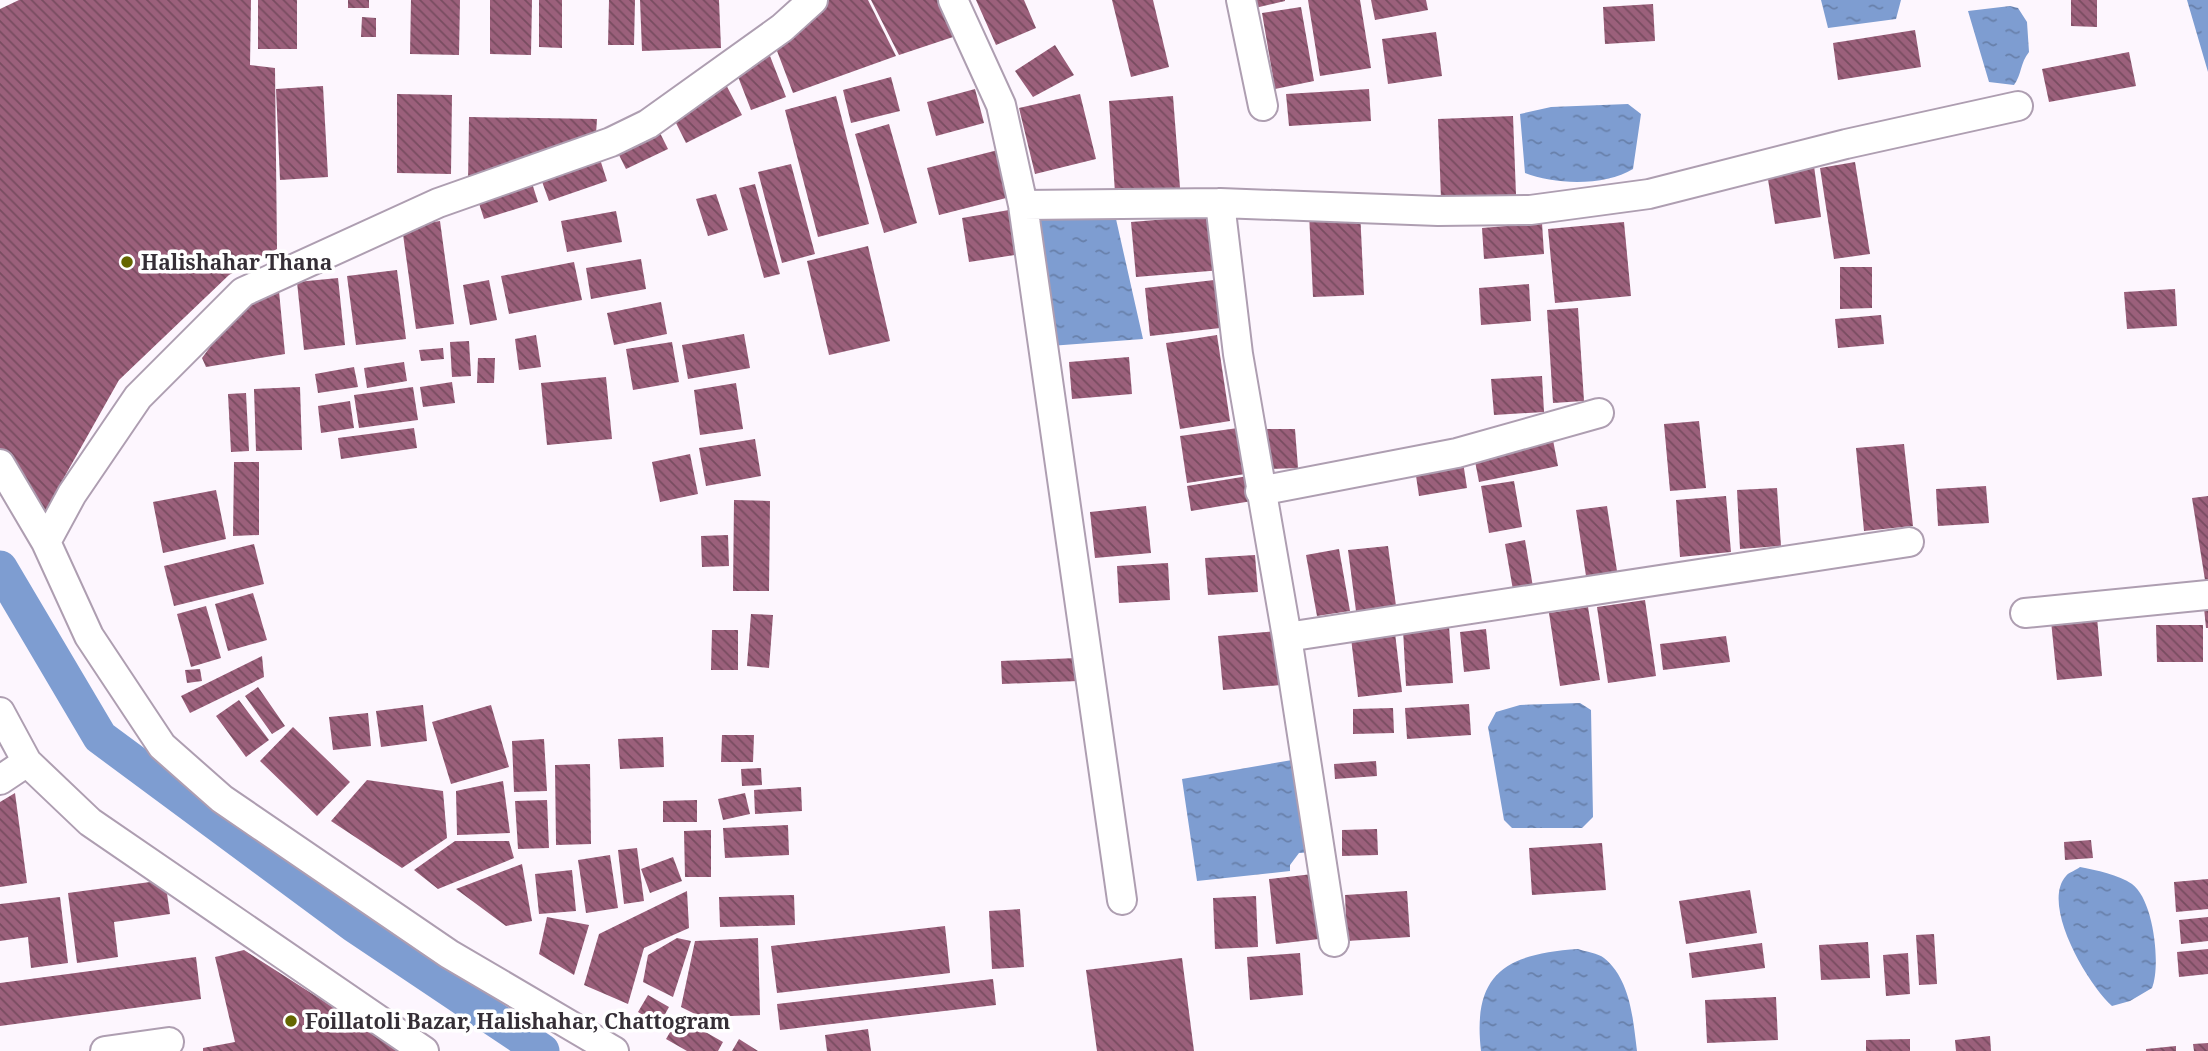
<svg xmlns="http://www.w3.org/2000/svg" width="2208" height="1051" font-family="'Noto Serif',serif">
<defs>
<pattern id="water-ripples" width="26" height="14" patternUnits="userSpaceOnUse" patternTransform="scale(1.75)"><rect width="26" height="14" fill="#7e9dd1"/><path d="M2 4q2-2 4 0t4 0M15 11q2-2 4 0t4 0" fill="none" stroke="#6880aa"/></pattern>
<pattern id="building-back-hatch" width="6" height="6" patternUnits="userSpaceOnUse" patternTransform="scale(1.75)"><rect width="6" height="6" fill="#9b607b"/><path d="M-1 5l2 2M0 0l6 6M5-1l2 2" fill="none" stroke="#784c60"/></pattern>
</defs>
<rect width="100%" height="100%" fill="#fdf6fe"/>
<path fill="url(#water-ripples)" d="M1821 0H1901L1896 19 1828 28Z
M2187 0H2208V72Z
M2010 6 2018 8 2027 22 2029 52C2020 63 2022 74 2014 85L1989 82 1968 11Z
M1628 104 1641 114 1633 169C1606 186 1555 185 1525 173L1520 114 1551 107Z
M1040 218 1116 219 1143 339 1050 346Z
M1580 703 1591 710 1593 817 1582 828H1512L1504 820 1488 727 1496 712 1520 705Z
M1304 758 1315 852 1299 853 1290 865V871L1197 881 1182 779Z
M2080 867C2096 870 2119 875 2132 884 2154 900 2161 966 2152 988L2130 1001 2112 1006C2089 986 2040 905 2066 876 2069 872 2077 870 2080 867Z
M1578 949C1586 952 1598 953 1604 958 1631 980 1633 1020 1637 1051H1481C1472 973 1506 954 1578 949Z"/>
<g fill="none" stroke-linecap="round" stroke-linejoin="round">
<path stroke="#7e9dd1" stroke-width="35" d="M0 568 100 737 354 925 542 1051"/>
</g>
<path fill="url(#building-back-hatch)" d="M19 0H251L250 65 275 68 277 249 229 275 119 380 57 490 47 527 0 455V9Z
M258 0H297V49H258Z
M348 0H369V8H348Z
M411 0H460L459 55 410 54Z
M490 0H532L531 55 490 54Z
M539 0H562V48L539 47Z
M609 0H635L634 45H608Z
M640 0H719L721 48 642 51Z
M819 0H868L896 56 793 93 774 43Z
M871 0H943L959 35 899 55Z
M976 0H1024L1036 28 996 45Z
M1112 0H1153L1169 67 1131 77Z
M1253 0H1285V1L1255 8Z
M1308 0H1360L1371 68 1320 76Z
M1371 0H1426L1428 10 1375 20Z
M2071 0H2097V27L2071 26Z
M1653 4 1655 41 1605 44 1603 7Z
M1301 7 1314 81 1275 89 1262 13Z
M362 17 376 18V37H361Z
M1915 30 1921 67 1838 80 1833 43Z
M1436 32 1442 76 1388 84 1382 39Z
M1055 45 1074 75 1033 97 1015 71Z
M2129 52 2136 86 2049 102 2042 69Z
M770 56 786 97 751 110 735 69Z
M891 77 900 111 851 123 843 90Z
M724 81 742 115 686 143 669 109Z
M323 86 328 177 280 180 276 89Z
M975 89 984 123 936 136 927 102Z
M1369 89 1371 121 1289 126 1286 94Z
M397 94 452 95 451 174 397 173Z
M1080 94 1096 159 1035 174 1019 108Z
M836 96 869 224 818 237 785 110Z
M1173 96 1180 188 1115 193 1109 101Z
M1513 116 1516 195 1441 199 1438 119Z
M469 117 597 119 596 134 468 185Z
M889 124 917 223 884 233 855 134Z
M658 129 668 149 626 169 616 149Z
M1002 149 1014 196 939 215 927 168Z
M599 156 607 181 549 201 540 176Z
M1855 162 1870 254 1834 259 1820 168Z
M791 164 815 254 782 263 758 172Z
M1814 166 1821 217 1775 224 1767 173Z
M530 177 538 202 484 219 476 194Z
M755 184 780 274 764 278 739 188Z
M716 194 728 230 708 236 696 199Z
M1015 209 1022 254 969 262 962 218Z
M1360 210 1364 295 1313 297 1309 213Z
M616 211 622 242 567 252 561 221Z
M1217 215 1222 270 1136 277 1131 222Z
M440 221 454 324 416 329 402 227Z
M1624 222 1631 296 1555 303 1548 229Z
M1542 223 1544 254 1484 259 1482 228Z
M868 246 890 341 829 355 807 261Z
M641 259 646 289 591 299 586 268Z
M574 262 582 300 509 314 501 276Z
M1840 267H1872V308L1840 309Z
M397 270 406 339 356 345 347 276Z
M338 278 345 345 304 350 297 282Z
M1223 279 1229 327 1150 336 1145 288Z
M489 280 497 320 470 325 463 285Z
M1529 284 1531 321 1481 325 1479 288Z
M2175 289 2177 326 2127 329 2124 292Z
M279 291 285 354 206 367 202 358 237 310Z
M661 302 667 334 614 345 607 313Z
M1578 308 1584 401 1553 403 1547 310Z
M1881 315 1884 344 1838 348 1835 319Z
M744 334 750 368 688 379 682 345Z
M536 335 541 367 519 370 515 339Z
M1217 335 1230 421 1180 429 1166 343Z
M469 341 471 376 452 377 450 342Z
M672 342 679 382 633 390 626 349Z
M443 348 444 359 421 361 419 350Z
M1129 357 1132 394 1072 399 1069 362Z
M478 358H495L494 383H477Z
M404 362 407 381 367 388 364 368Z
M354 367 358 387 318 393 315 374Z
M1542 376 1544 412 1494 415 1491 379Z
M606 377 612 439 547 445 541 383Z
M452 382 455 403 423 407 420 387Z
M736 383 743 429 700 435 694 390Z
M300 387 302 450 256 451 254 389Z
M413 387 418 420 359 428 354 395Z
M246 393 249 451 231 452 228 394Z
M350 401 354 428 321 433 318 406Z
M1699 421 1706 488 1670 491 1664 424Z
M414 428 417 448 341 459 338 438Z
M1238 428 1245 474 1187 483 1180 436Z
M1266 429H1295L1298 468 1269 469Z
M755 439 761 476 706 486 699 448Z
M1553 440 1558 466 1479 482 1474 456Z
M1904 444 1913 526 1864 531 1856 448Z
M690 454 698 494 660 502 652 462Z
M234 462H259V535L233 536Z
M1463 462 1467 488 1419 496 1415 469Z
M1248 476 1252 501 1191 511 1187 486Z
M1514 481 1522 527 1489 533 1481 486Z
M1986 486 1989 523 1938 526 1936 489Z
M1777 488 1781 546 1740 549 1737 490Z
M216 490 226 539 163 553 153 502Z
M1726 496 1731 552 1680 557 1676 500Z
M2208 496V579L2205 580 2192 498Z
M734 500 770 501 769 591H733Z
M1146 506 1151 553 1095 558 1090 512Z
M1607 506 1617 571 1586 576 1576 510Z
M728 535 729 566 702 567 701 536Z
M1525 540 1533 587 1513 590 1505 544Z
M254 544 264 584 174 606 164 566Z
M1388 546 1396 606 1356 611 1348 550Z
M1339 549 1350 611 1317 616 1306 555Z
M1255 555 1258 592 1208 595 1205 558Z
M1168 563 1170 600 1119 603 1117 566Z
M253 593 267 640 228 651 215 604Z
M1645 600 1656 676 1608 683 1597 607Z
M206 606 221 658 191 667 177 614Z
M1588 607 1600 680 1560 686 1549 613Z
M2204 608H2208V628H2206Z
M751 614 773 615 769 668 747 666Z
M2097 617 2102 676 2057 680 2051 621Z
M2156 625H2203V662H2157Z
M1449 626 1453 683 1406 686 1403 629Z
M1486 629 1490 669 1464 672 1460 632Z
M712 630H738V670H711Z
M1277 631 1281 685 1223 690 1218 636Z
M1395 633 1402 692 1358 697 1351 638Z
M1726 636 1730 662 1663 670 1660 644Z
M262 656 264 677 190 713 181 696Z
M1077 658 1078 681 1002 684 1001 661Z
M200 669 202 681 187 683 185 670Z
M258 687 285 726 272 734 245 696Z
M239 700 269 740 246 757 216 716Z
M1469 704 1471 735 1407 739 1405 708Z
M423 705 427 741 381 747 376 711Z
M491 705 509 767 451 784 432 722Z
M1393 708 1394 733 1353 734V709Z
M368 713 371 746 333 750 329 717Z
M293 727 350 782 317 816 260 761Z
M722 735H754L753 762H721Z
M663 737 664 767 620 769 618 739Z
M544 739 547 791 514 792 512 741Z
M1376 761 1377 776 1335 779 1334 764Z
M590 764 591 844 556 845 555 765Z
M761 768 762 785 742 786 741 769Z
M367 780 443 791 447 838 402 868 331 821Z
M503 781 510 833 457 835 456 791Z
M801 787 802 811 755 814 754 790Z
M15 793 27 883 0 887V802Z
M745 793 750 814 723 820 718 799Z
M547 800 549 848 518 849 515 801Z
M697 800V822H663V801Z
M788 825 789 855 725 858 723 828Z
M1377 829 1378 855 1342 856V830Z
M711 830V877H685L684 831Z
M2091 840 2093 858 2065 860 2064 842Z
M455 841H509L514 858 438 889 414 870Z
M1602 843 1606 890 1532 895 1529 848Z
M637 848 644 901 624 904 618 850Z
M610 855 618 908 586 913 578 860Z
M673 857 682 881 650 893 641 869Z
M522 864 532 921 506 926 456 889Z
M572 870 576 911 539 914 535 874Z
M1321 873 1328 938 1276 944 1269 879Z
M2208 879V909L2176 912 2174 882Z
M165 880 170 914 114 922 118 957 77 963 68 893Z
M1750 890 1757 933 1686 944 1679 901Z
M687 891 689 928 644 948 628 1004 584 985 599 934Z
M1407 891 1410 937 1347 941 1345 895Z
M794 895 795 925 720 927 719 897Z
M1256 896 1258 947 1215 949 1213 898Z
M60 897 68 963 31 968 28 937 0 941V904Z
M1020 909 1024 967 992 969 989 911Z
M547 917 589 925 574 975 539 954Z
M2208 917V941L2181 944 2179 920Z
M945 926 950 973 777 993 771 946Z
M1934 934 1937 984 1919 985 1916 935Z
M677 938 691 941 673 997 643 982 648 955Z
M758 938 760 1015 701 1017 681 1007 695 941Z
M1868 942 1870 978 1821 980 1819 945Z
M1762 943 1765 968 1692 978 1689 953Z
M2208 949V974L2179 977 2177 952Z
M244 950 322 1000 398 1051H203V1048L235 1042 215 957Z
M1300 953 1303 995 1250 1000 1247 957Z
M1908 953 1910 994 1886 996 1883 955Z
M196 957 201 999 0 1026V983Z
M1182 958 1194 1051H1097L1086 970Z
M993 979 996 1005 780 1030 777 1004Z
M648 995 669 1007 659 1025 638 1012Z
M1776 997 1778 1040 1707 1043 1705 1000Z
M679 1017 723 1042 718 1051H687L666 1039Z
M868 1029 871 1051H827L825 1035Z
M1990 1036 1991 1051H1956L1955 1040Z
M739 1039 758 1051H732Z
M1910 1039V1051H1866V1040Z
M2208 1043V1051H2194L2193 1044Z
M2176 1046V1051H2146V1049Z"/>
<g fill="none" stroke-linecap="round" stroke-linejoin="round">
<defs>
<path id="street" d="M953 0 1001 105 1023 205 1122 900
M1241 0 1263 106
M1220 203 1238 354 1287 637 1334 942
M1023 205 1220 203 1438 211 1530 210 1649 194 1846 144 2018 106
M0 464 46 542 89 636 162 746 222 799 449 954 614 1051
M1260 491 1457 453 1599 413
M46 542 72 494 138 397 243 292 438 203 611 142 648 124 782 28 813 0
M2025 613 2208 595
M1287 637 1909 542
M0 712 27 762 90 822 424 1051
M0 780 27 762
M105 1051 169 1042"/>
</defs>
<use href="#street" stroke="#ae9eb1" stroke-width="32"/>
<use href="#street" stroke="#fff" stroke-width="28"/>
</g>
<g fill="#646600" stroke="#fff" stroke-width="2.5">
<circle cx="127" cy="262" r="7"/>
<circle cx="291" cy="1021" r="7"/>
</g>
<g text-anchor="middle" dominant-baseline="central" stroke-width="7" stroke-linejoin="round" paint-order="stroke">
<g font-size="21" font-weight="bold" fill="#352e36" stroke="#fff" text-anchor="start">
<text x="141" y="262">Halishahar Thana</text>
<text x="305" y="1021">Foillatoli Bazar, Halishahar, Chattogram</text>
</g>
</g>
</svg>
